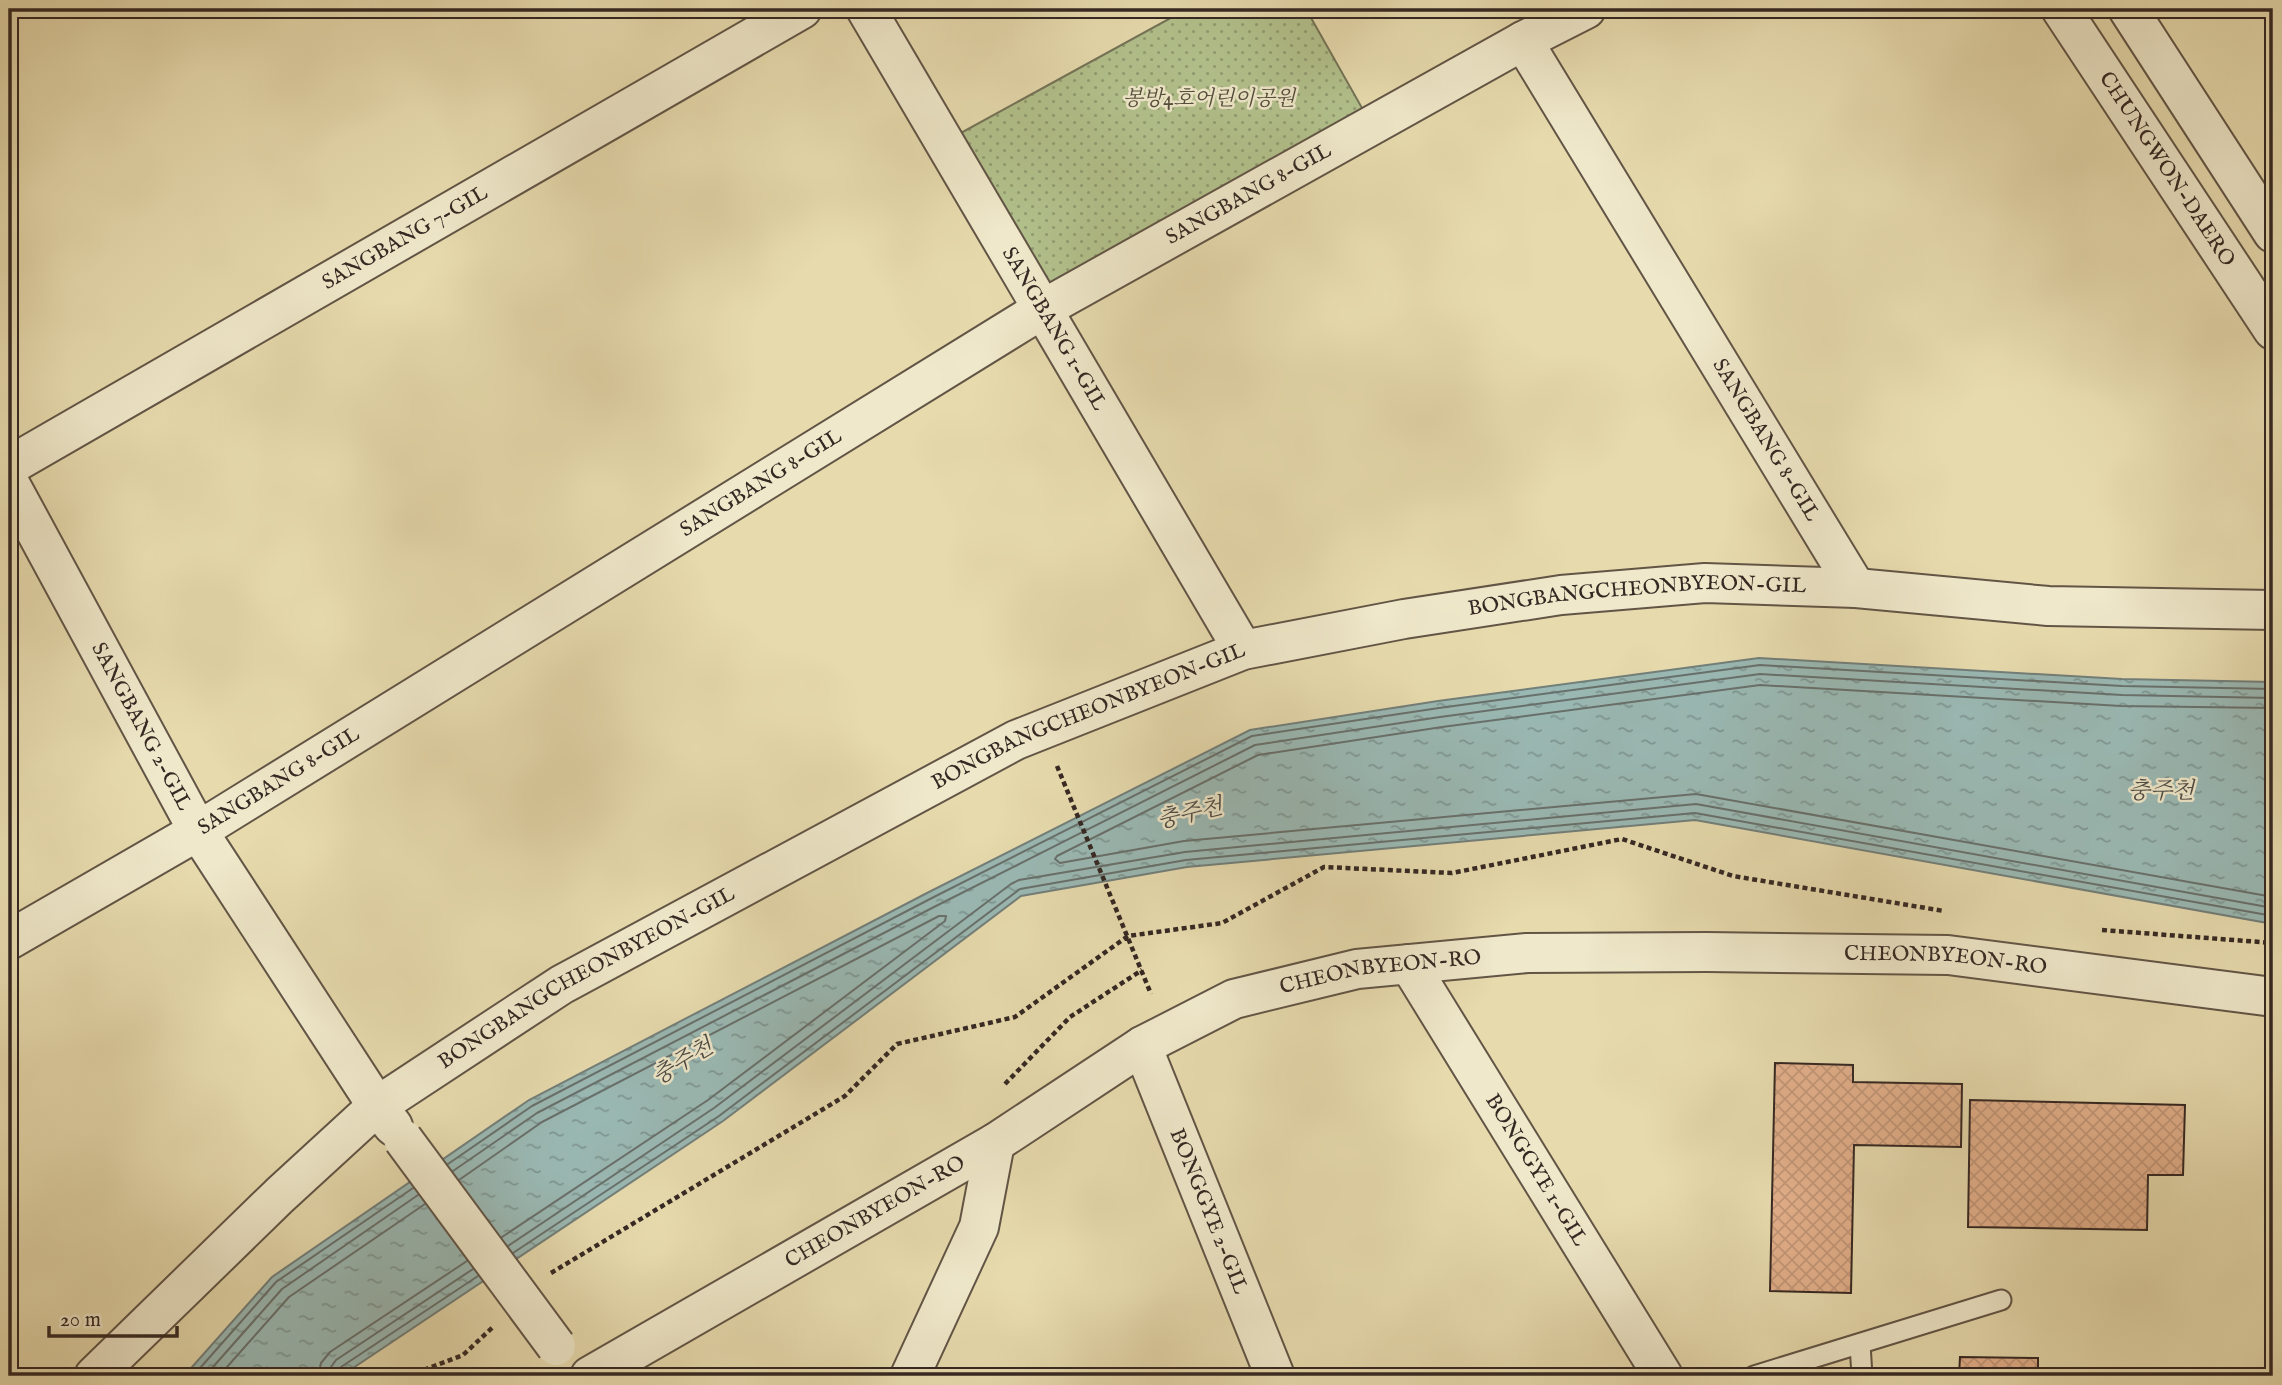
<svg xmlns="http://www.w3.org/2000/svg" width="2282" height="1385" font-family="'IM FELL English','Noto Serif KR',serif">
<defs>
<pattern id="park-dots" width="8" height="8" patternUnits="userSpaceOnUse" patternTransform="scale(1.75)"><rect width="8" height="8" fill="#b2c18c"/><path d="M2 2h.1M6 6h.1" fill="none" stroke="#929d72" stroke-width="1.8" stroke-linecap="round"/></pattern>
<pattern id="water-ripples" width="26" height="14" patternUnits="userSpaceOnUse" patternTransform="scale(1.75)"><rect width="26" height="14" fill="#9ab9b4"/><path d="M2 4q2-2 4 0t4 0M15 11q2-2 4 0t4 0" fill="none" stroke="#7e9692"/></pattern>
<pattern id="building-cross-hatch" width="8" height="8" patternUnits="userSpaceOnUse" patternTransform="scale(1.75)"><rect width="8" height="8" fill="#e3b08b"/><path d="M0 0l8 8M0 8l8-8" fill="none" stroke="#c39778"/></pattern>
</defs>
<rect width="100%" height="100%" fill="#e7dbae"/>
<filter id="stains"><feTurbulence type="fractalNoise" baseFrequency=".00286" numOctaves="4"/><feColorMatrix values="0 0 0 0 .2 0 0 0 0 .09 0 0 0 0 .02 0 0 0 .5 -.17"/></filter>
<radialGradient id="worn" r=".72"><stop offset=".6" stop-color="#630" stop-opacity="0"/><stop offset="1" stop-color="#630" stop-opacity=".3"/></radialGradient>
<path fill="url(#park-dots)" stroke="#747458" stroke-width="2" d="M1187 9H1306L1366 115 1048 288 959 134Z"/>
<path fill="url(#water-ripples)" stroke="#727f7a" stroke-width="2" d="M1759 658 2122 679 2273 682V924L1695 820 1187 867 1021 896 723 1121 341 1376H184L272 1277 529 1100 927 893 1250 730 1438 701Z"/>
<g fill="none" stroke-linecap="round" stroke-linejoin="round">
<path stroke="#68706c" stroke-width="2" d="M2273 708 2121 706 1760 685 1442 727 1258 755 1057 856 1055 859 1060 863 1184 841 1696 794 2273 897
M448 1164 532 1106 930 899 1252 736 1439 708 1760 665 2122 686 2273 689
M453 1171 537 1113 934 907 1255 745 1440 717 1760 674 2122 695 2273 698
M459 1180 542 1122 939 916H946L945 921 708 1100 502 1237
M508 1246 714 1108 1011 884 1019 880 1185 852 1696 804 2273 908
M513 1253 719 1116 1020 889 1186 860 1695 813 2273 916
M193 1376 276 1282 413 1188
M205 1376 282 1289 418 1195
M219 1376 289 1297 425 1204
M318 1376 321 1363 330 1352 467 1261
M329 1376 331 1367 336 1360 473 1269
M338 1376 341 1367 478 1276"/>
</g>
<path fill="url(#building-cross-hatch)" stroke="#352823" stroke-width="2" d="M1775 1063 1853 1065V1082L1962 1084 1961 1147 1854 1145 1851 1293 1770 1291Z
M1970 1100 2185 1105 2183 1175H2148L2147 1230 1968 1227Z
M1960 1357 2038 1358V1375L2116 1376H1959Z"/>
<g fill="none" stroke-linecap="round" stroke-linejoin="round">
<defs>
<path id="service" d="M1860 1344 1862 1376
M1754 1376 2001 1300"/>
<g id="minor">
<path id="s1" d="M866 9 1243 650"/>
<path id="s2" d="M1523 41 1856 588"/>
<path id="s3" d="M9 466 802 9"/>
<path id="s4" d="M9 482 198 831 377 1106 393 1126"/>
<path id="s5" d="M9 940 198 831 1041 310 1523 41 1586 9"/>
<path id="s6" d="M1409 964 1663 1376"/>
<path id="s7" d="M1142 1046 1275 1376"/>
<path id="s8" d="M94 1376 280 1195 377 1106 561 985 1016 740 1243 650 1404 619 1561 595 1705 583 1856 588 2048 606 2273 610"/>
<path id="s9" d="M590 1376 995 1143 1142 1046 1234 999 1357 969 1527 953 1707 952 1948 955 2273 997"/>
<path d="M910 1376 979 1227 995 1143"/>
</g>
<g id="tertiary">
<path id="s10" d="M2061 9 2273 330"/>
<path d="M2128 9 2273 233"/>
</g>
</defs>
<use href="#service" stroke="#625546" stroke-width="23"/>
<use href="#minor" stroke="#625546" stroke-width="42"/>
<use href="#tertiary" stroke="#625546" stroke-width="42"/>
<path stroke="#352823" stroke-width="4.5" stroke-dasharray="5 3.5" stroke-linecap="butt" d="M1057 766 1151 994
M2102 930 2273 943
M1005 1084 1070 1017 1142 970
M551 1273 845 1096 897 1044 1015 1017 1128 936 1222 923 1324 867 1452 873 1622 839 1733 876 1944 911
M408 1376 463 1355 493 1327"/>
<use href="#service" stroke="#efe8ca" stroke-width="19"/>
<use href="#minor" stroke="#efe8ca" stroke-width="38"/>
<use href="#tertiary" stroke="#efe8ca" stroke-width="38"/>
<defs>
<path id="minor-bridge" d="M403 1139 556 1346"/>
</defs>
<use href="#minor-bridge" stroke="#625546" stroke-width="42" stroke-linecap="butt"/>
<use href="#minor-bridge" stroke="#efe8ca" stroke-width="38"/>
</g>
<g text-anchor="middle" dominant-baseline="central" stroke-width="5" stroke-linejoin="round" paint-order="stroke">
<g font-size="21" font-style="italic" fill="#544e3d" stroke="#efe8ca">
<text x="1209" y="99">봉방4호어린이공원</text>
</g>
<g font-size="21" fill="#352823" stroke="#efe8ca">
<text stroke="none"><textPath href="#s10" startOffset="192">CHUNGWON-DAERO</textPath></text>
<text stroke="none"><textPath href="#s5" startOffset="1447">SANGBANG 8-GIL</textPath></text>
<text stroke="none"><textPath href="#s3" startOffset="457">SANGBANG 7-GIL</textPath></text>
<text stroke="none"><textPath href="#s1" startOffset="371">SANGBANG 1-GIL</textPath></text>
<text stroke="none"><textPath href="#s2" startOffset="467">SANGBANG 8-GIL</textPath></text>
<text stroke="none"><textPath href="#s5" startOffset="880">SANGBANG 8-GIL</textPath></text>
<text stroke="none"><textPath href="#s8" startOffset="1771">BONGBANGCHEONBYEON-GIL</textPath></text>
<text stroke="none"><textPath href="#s8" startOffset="1204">BONGBANGCHEONBYEON-GIL</textPath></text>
<text stroke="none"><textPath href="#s4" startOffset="278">SANGBANG 2-GIL</textPath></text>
<text stroke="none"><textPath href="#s5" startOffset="313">SANGBANG 8-GIL</textPath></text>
<text stroke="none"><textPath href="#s9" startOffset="1463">CHEONBYEON-RO</textPath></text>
<text stroke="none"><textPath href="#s9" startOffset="896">CHEONBYEON-RO</textPath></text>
<text stroke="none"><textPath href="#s8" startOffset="637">BONGBANGCHEONBYEON-GIL</textPath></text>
<text stroke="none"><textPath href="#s6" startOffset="242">BONGGYE 1-GIL</textPath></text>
<text stroke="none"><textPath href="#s7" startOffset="178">BONGGYE 2-GIL</textPath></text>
<text stroke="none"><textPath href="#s9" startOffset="329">CHEONBYEON-RO</textPath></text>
</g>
<g font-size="23" font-style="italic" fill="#4e4c47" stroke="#efe8ca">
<text x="2161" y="791">충주천</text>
<text transform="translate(1190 814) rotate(-13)">충주천</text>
<text transform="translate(683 1062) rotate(-31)">충주천</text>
</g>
</g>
<rect width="2282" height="1385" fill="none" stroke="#e7dbae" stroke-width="35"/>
<rect x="10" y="10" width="2261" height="1364" fill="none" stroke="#352823" stroke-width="3.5"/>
<rect x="18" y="18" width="2247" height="1350" fill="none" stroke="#352823" stroke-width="2"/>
<path d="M49 1326v10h128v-10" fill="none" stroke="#352823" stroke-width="3.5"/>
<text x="60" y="1326" font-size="21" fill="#352823" stroke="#efe8ca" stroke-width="5" paint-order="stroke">20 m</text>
<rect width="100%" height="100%" filter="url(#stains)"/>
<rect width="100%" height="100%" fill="url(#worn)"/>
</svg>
